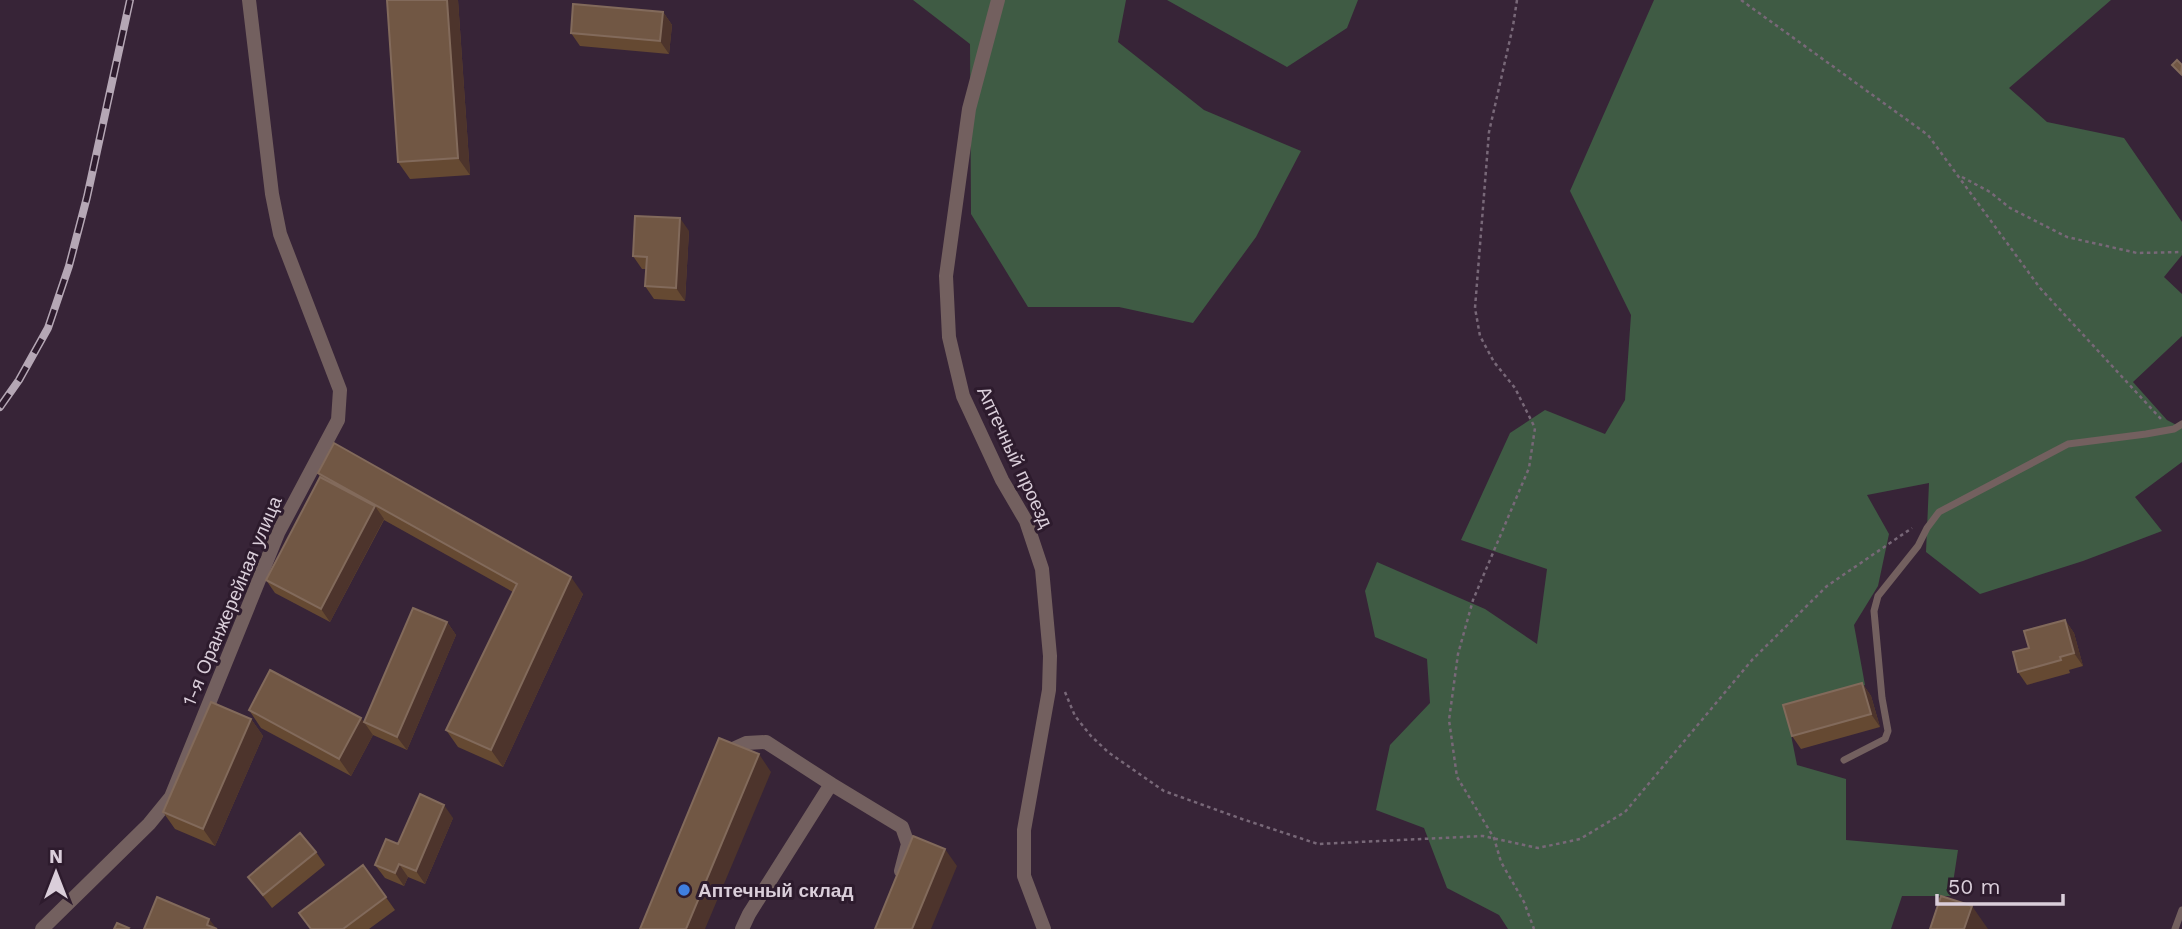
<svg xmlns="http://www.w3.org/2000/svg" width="2182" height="929" font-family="'Work Sans',sans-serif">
<rect width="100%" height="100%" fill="#372437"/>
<path fill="#3f5b44" d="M913 0H1126L1118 42 1204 110 1301 151 1256 237 1193 323 1119 307H1028L971 214 970 44Z
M1167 0H1358L1347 28 1287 67Z
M1654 0H2111L2009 88 2047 122 2124 138 2182 222V255L2164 277 2182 294V336L2133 382 2167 420 2182 428V462L2135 497 2162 531 2083 561 1980 594 1926 552 1929 483 1867 495 1889 534 1878 586 1854 625 1865 685 1788 720 1797 765 1846 779V840L1958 850 1951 896H1902L1891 929H1508L1499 915 1447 888 1424 828 1376 810 1390 745 1430 703 1427 659 1375 637 1365 591 1377 562 1485 609 1537 644 1547 569 1461 540 1510 433 1545 410 1605 434 1625 400 1631 315 1570 191Z"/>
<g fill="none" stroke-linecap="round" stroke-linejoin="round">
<path stroke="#786878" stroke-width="2.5" stroke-dasharray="3.5 3.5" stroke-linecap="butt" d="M1517 0 1513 26 1489 132 1475 308 1480 336 1494 362 1515 388 1535 428 1529 468 1473 600 1458 654 1449 720 1457 777 1494 838 1501 862 1524 902 1534 929
M1741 0 1928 135 2040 288 2161 419
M1962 177 1990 192 2010 208 2067 237 2137 253 2182 252
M1065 692 1075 716 1091 736 1108 752 1164 791 1242 819 1318 844 1483 836 1538 848 1580 839 1625 812 1752 660 1827 586 1912 528"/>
<path stroke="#73605f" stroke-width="7" d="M1844 760 1885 739 1888 731 1882 698 1874 611 1878 596 1918 546 1927 528 1939 512 2068 444 2146 434 2174 429 2182 424
M2175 929 2182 910"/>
<path stroke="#73605f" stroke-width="14" d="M998 0 969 109 946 276 949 337 963 396 1002 480 1026 521 1042 569 1050 656 1049 690 1024 830V876L1044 929
M724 753 746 743 766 742 831 784 749 914 742 929
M831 784 902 827 908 844 901 871
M42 929 149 824 171 797 278 533 338 420 340 390 280 234 272 194 249 0"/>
<defs>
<path id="rail" d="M0 407 19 380 48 328 69 266 87 197 130 0"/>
</defs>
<use href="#rail" stroke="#b5a7b5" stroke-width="8"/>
<use href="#rail" stroke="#2d1b2d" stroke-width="5" stroke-dasharray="16" stroke-linecap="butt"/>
</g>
<path fill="#654932" d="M387 0H458L470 175 410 179 398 162Z
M663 12 672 25 669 54 580 46 571 33Z
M689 231 685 301 654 299 645 286 646 269H642L633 256Z
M318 473 583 594 503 767 458 747 446 730 513 592 384 520 330 622 275 593 266 580 320 477Z
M2065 620 2074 633 2083 666 2069 670 2070 673 2027 685 2018 672 2029 648Z
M447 622 456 635 407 750 373 735 351 776 261 728 249 710 364 722Z
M1862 683 1871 696 1880 727 1801 749 1792 736Z
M251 719 263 736 215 846 175 829 163 812Z
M453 818 425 884 408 877 404 886 385 878 375 865 398 844Z
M316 852 325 865 272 908 248 877Z
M363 865 395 910 369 929H310Z"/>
<path fill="#4d342c" d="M447 0H458L470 175 458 158Z
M663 12 672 25 669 54 660 41Z
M680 218 689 231 685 301 676 288Z
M375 506 384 519 330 622 321 609Z
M571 577 583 594 503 767 491 750Z
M2065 620 2074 633 2083 666 2074 653Z
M447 622 456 635 407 750 397 737Z
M1862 683 1871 696 1880 727 1871 714Z
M361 718 373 735 351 776 339 759Z
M251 719 263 736 215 846 203 829Z
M759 754 771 772 705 929H686Z
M444 805 453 818 425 884 416 871Z
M945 849 957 866 931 929H912Z
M399 864 408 877 404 886 395 873Z
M1972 906 1988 929H1964Z
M209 919 217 929 207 925Z"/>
<path fill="#715744" stroke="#826a5b" stroke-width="2" d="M387 0H447L458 158 398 162Z
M573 4 663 12 660 41 571 33Z
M2177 60 2182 65 2181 74 2172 65Z
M635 216 680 218 676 288 645 286 647 257 633 256Z
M334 443 571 577 491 750 446 730 517 584 318 473Z
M320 477 375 506 321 609 266 580Z
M413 608 447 622 397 737 364 722Z
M2065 620 2074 653 2060 657 2061 660 2018 672 2013 652 2029 648 2024 631Z
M270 670 361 718 339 759 249 710Z
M1862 683 1871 714 1792 736 1783 705Z
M211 702 251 719 203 829 163 812Z
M719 738 759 754 686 929H640Z
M420 794 444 805 416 871 399 864 395 873 375 865 386 839 398 844Z
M300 833 316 852 263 895 248 877Z
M913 836 945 849 912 929H875Z
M363 865 386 897 343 929H311L299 913Z
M1941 896 1972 906 1964 929H1930Z
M157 897 209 919 207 925 217 929H144Z
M117 923 129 928 128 929H114Z"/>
<circle fill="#3f7fe0" stroke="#2d1b2d" stroke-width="2.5" cx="684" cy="890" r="7"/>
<g text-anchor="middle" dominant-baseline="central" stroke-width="6" stroke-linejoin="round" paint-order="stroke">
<g font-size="19" fill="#daceda" stroke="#2d1b2d">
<text transform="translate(1015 457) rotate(65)">Аптечный проезд</text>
<text transform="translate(232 601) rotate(-67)">1-я Оранжерейная улица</text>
</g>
<g font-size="19" font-weight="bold" fill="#daceda" stroke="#2d1b2d" text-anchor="start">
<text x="698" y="890">Аптечный склад</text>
</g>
</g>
<g transform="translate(56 873)" stroke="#2d1b2d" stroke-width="5" paint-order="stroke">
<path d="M0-5L12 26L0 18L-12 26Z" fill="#daceda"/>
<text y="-10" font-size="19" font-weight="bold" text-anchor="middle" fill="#daceda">N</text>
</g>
<path d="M1937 894v10h126v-10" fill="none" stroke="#daceda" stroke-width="3.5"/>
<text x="1948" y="894" font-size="21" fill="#daceda" stroke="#2d1b2d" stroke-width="5" paint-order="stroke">50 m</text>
</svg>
